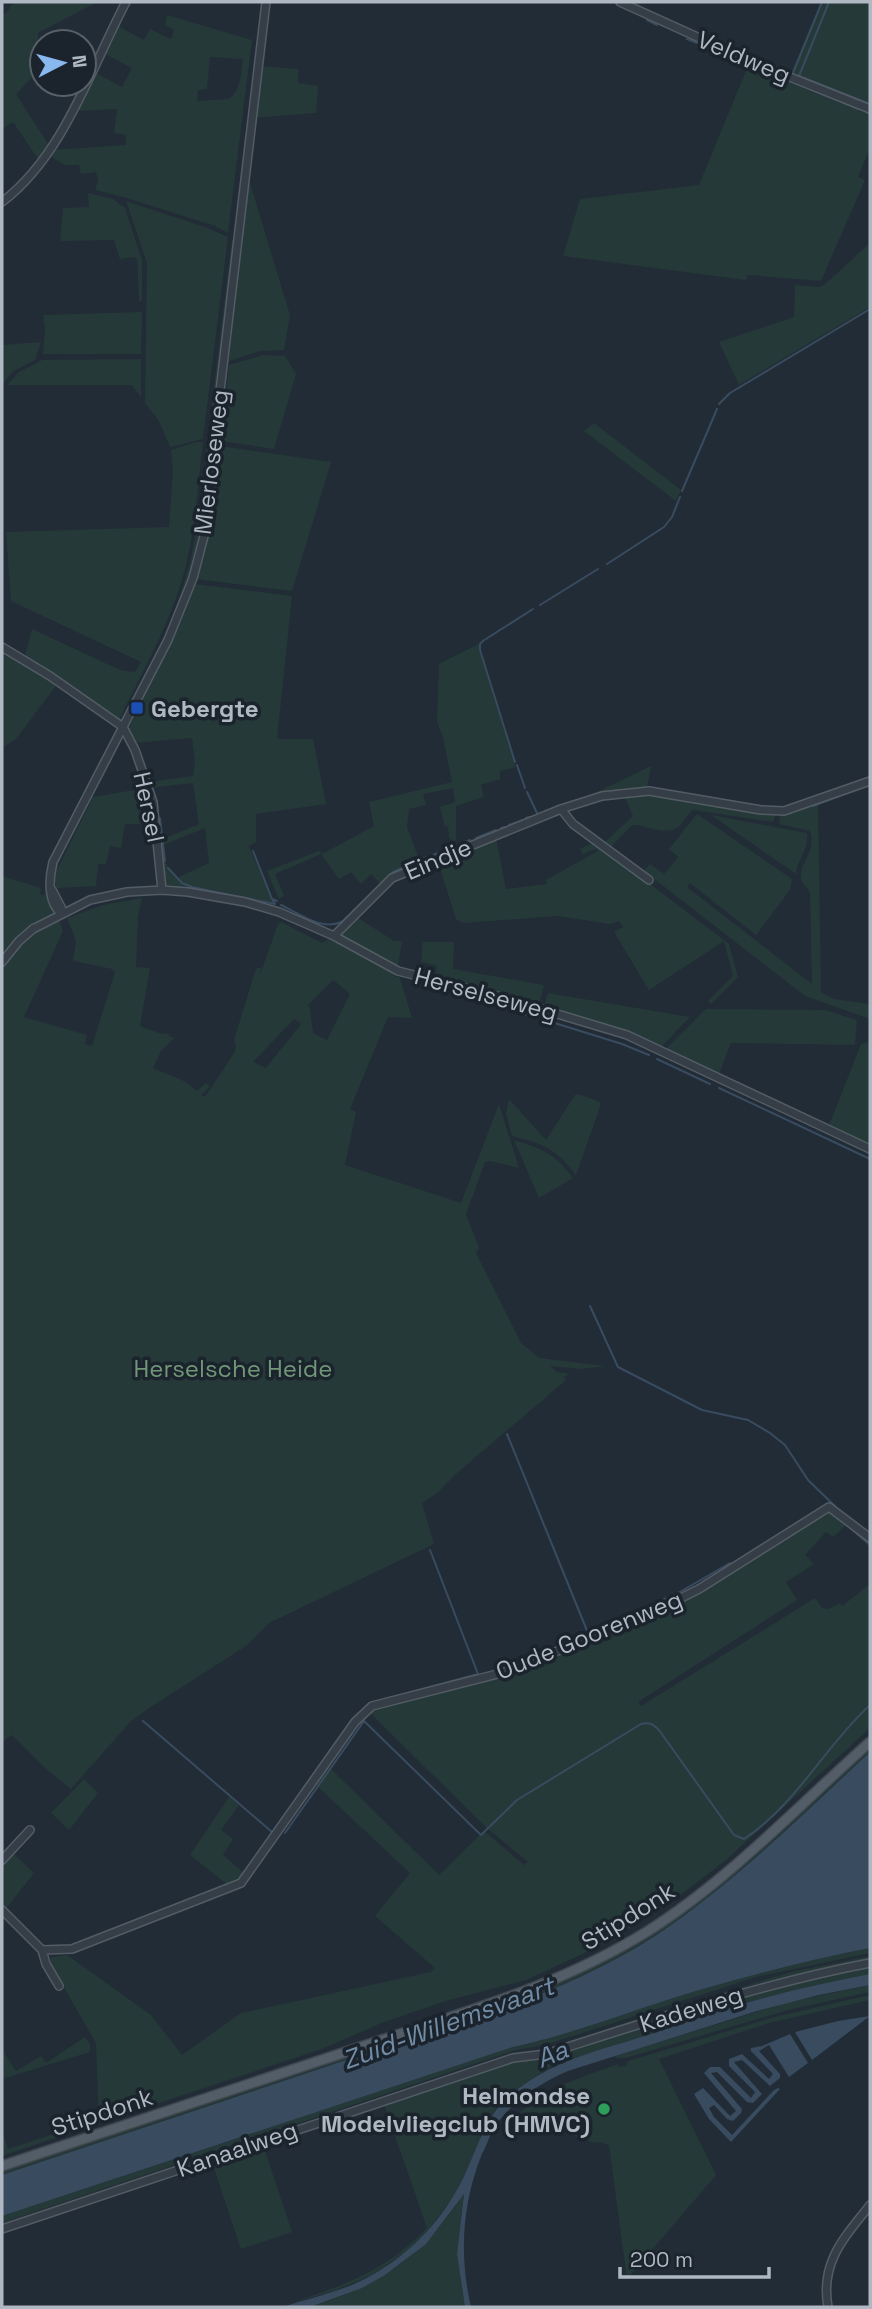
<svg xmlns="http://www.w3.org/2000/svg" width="872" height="2309" font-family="'Space Grotesk',sans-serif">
<rect width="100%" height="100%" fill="#222c36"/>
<path fill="#253938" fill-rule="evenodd" d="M14 2H97L38 33 39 64 42 67 16 94 48 144 38 159 13 122 2 129V14H5Z
M821 2H870V105L791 73Z
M167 15 252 40 228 233 215 226 127 198 95 190 98 181 96 172 81 174 79 165H65L48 155 51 150 126 145V135L114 133 117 109 74 111 94 72 122 87 132 68 103 53 116 25 144 40 150 29 171 39 174 30 165 25ZM210 57 243 59C241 73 241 90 229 99L197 101 198 90 207 89Z
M260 66 298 69V83L318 86 316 113 254 118Z
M748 66 870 115V148L858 177 865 180 821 281 748 275 746 280 563 256 580 199 699 185Z
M247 173 290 315 284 350 260 351 229 361Z
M88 193 113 199 125 208 142 260V301H139L137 259 135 257 120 259 114 240 60 241 63 208 89 207Z
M126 201 205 227 228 237 203 439 170 447 159 421 145 403 147 263Z
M232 239 234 242 211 474 200 549 175 622 122 722 167 630 180 597 190 563 197 527Z
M870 243V307L739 385 719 342 794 317 795 285 819 287 824 285Z
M142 312 141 354H43L45 330 43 315Z
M41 342 35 360 12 372 2 385V345Z
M264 355 285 356 296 374 274 449 221 441 229 365Z
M42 360 141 359V397L132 385H7L19 372Z
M594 423 681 490 676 501 584 431Z
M196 442H203C198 482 196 522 187 561 174 617 144 669 119 720L25 656 32 629 120 670 135 672 141 662 11 601 6 532 169 527 173 470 171 450Z
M220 446 331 462 292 591 196 579C210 535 215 492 220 446Z
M194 584 292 596 277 739H313L326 804 256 814V842L249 846 273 903 209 889 165 885 163 877 161 853 171 873 177 878 209 863 205 828 161 846V840L199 824 193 783 150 788 148 782 193 776 195 760 192 738 134 743 128 730 180 624Z
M481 643 479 650 516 767 500 771V779L481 785 484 797 456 806V840L453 841 449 838 448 826 445 827 440 807 455 802 453 788 423 794 426 805 409 809 407 827 420 862 397 871 381 884 371 874 361 884 351 872 339 879 321 854 275 874 284 896 279 899 267 871 319 851 322 854 374 826 369 802 452 782 443 737 437 722 439 664Z
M2 648 58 683 16 739 2 748Z
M651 766 647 788 608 791 591 795Z
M146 788 154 824H125L121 848 110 846 106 864H98L96 886 56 888 55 874 93 797Z
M645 795 776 815 773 822 693 810C688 814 683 823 678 827 663 837 647 824 632 825L611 847 605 842 633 816 625 797Z
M818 803 821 992 834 999 870 1004V1019L805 996 644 871 650 864 664 874 678 857 669 849 697 814 792 879 790 890 756 935 690 883 687 887 812 984 810 893C807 887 801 884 801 877 799 862 817 853 810 831L779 824 780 815Z
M711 815 807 833C809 851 797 859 796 874Z
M496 838 506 889 547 884 546 880 598 851 596 849 583 854 580 849 595 842 729 944 738 977 711 1004 708 1001 733 976 724 941 649 990 614 932 623 927 619 921 610 924 558 916 463 923 456 919 438 862Z
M2 876 41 888 40 894 44 895 46 888 63 931 24 1017 87 1035 85 1044 92 1046 115 972 112 969 73 961 76 941 67 918 103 905 142 898 138 916 136 967 150 968 140 1026 159 1033 169 1034V1036L174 1038 161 1051 153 1068 186 1082 197 1091 206 1083 210 1086 201 1095 205 1097 234 1053 236 1046 234 1040 254 975 257 968H261L260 975 278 924 281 922 322 943 329 939 392 972 393 975 400 978 412 1018 388 1017 350 1109 356 1112 345 1165 461 1203 499 1104 519 1168 490 1161 485 1162 466 1214 479 1248 476 1253 521 1343 539 1358 606 1366 581 1369 550 1366 557 1372 569 1374 563 1377 566 1380 457 1473 437 1493 422 1503 434 1544 269 1623 246 1646 149 1708 130 1722 71 1789 46 1769 12 1735 2 1742ZM333 980 350 994 327 1040 313 1033 310 1007 308 1005ZM294 1019 301 1024 266 1068 253 1062Z
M357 917 394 941H402L398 966 340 935Z
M423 942H454L453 969 544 985 539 1005 434 979 437 966 421 962Z
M548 993 690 1017 661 1047 603 1024 544 1006Z
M706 1009 825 1010 857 1020 855 1045 731 1043 719 1074 666 1049Z
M870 1042V1144L829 1125 861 1044Z
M578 1094 598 1101 601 1104 576 1175C557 1149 543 1144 512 1136L506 1114 509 1099 546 1140 575 1095Z
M514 1140C542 1149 555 1153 573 1178L539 1198Z
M830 1510 847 1524 833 1537 826 1532 805 1555 814 1564 786 1582 797 1600 638 1702 641 1706 815 1598 822 1608 828 1609 840 1603 842 1606 870 1584V1728L726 1860 678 1897 606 1943 526 1980 449 2000 384 2022 322 2049 99 2123 96 2043 51 1965V1957L67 1955 151 2015 182 2055 241 2013 431 1972 435 1968 375 1916 410 1873 316 1785 329 1767 439 1875 484 1831 524 1865 528 1862 487 1828 369 1712 376 1708 512 1674 672 1608Z
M870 1746V1752C800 1817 732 1885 652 1938 608 1966 557 1989 508 2006L2 2175V2169L503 2002 655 1929Z
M84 1779 98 1793 69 1830 51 1813Z
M229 1797 239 1805 221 1830 233 1839 223 1855 245 1874 240 1881 229 1886 190 1855Z
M13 1853 34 1873 5 1910 2 1906V1864Z
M870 1948V1953L756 1977 545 2045 516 2050 2 2223V2216L513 2047C579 2033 639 2007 703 1989 758 1973 814 1959 870 1948Z
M870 1956V1961L839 1967 567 2047 526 2055 655 2013 791 1972Z
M870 1966V1974L746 2003 549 2068 518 2088 496 2109 488 2120 468 2167 451 2200 422 2238 408 2251 370 2276 331 2292 277 2307C333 2290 386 2272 427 2228L384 2104 506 2064 568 2051 775 1986Z
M870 1985V1992L788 2010 626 2058H617L614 2056 786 2003Z
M870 1995V2000L769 2023 659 2059 716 2175 627 2279 609 2145 600 2142 594 2143 516 2115C550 2087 577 2078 619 2064L618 2067 626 2066 628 2061 778 2016Z
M85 2037 90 2044V2052L2 2079V2049L16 2071 41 2056 46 2063Z
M90 2122V2126L2 2156V2131L8 2149Z
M263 2145 292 2232 241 2249 212 2162Z
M464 2193 457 2254 465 2307H310C383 2283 421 2258 464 2193Z"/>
<path fill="#394b5f" d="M870 1752V1948C814 1959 758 1973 703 1989 639 2007 579 2033 513 2047L2 2216V2175L508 2006C557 1989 608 1966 652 1938 732 1885 800 1817 870 1752Z
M870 1974V1985L819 1995 757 2011 568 2071C540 2083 514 2100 496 2125 490 2134 487 2145 482 2154 462 2203 459 2256 471 2307H465L457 2254 464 2194 426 2244 385 2275 362 2288 310 2307H283C312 2297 345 2291 372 2275 413 2252 444 2218 464 2176 477 2149 485 2118 507 2098 549 2060 599 2051 651 2034 682 2024 714 2012 746 2003 787 1991 829 1982 870 1974Z
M870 2016 812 2060 795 2032 838 2021Z
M790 2034 808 2063 789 2077 769 2045 759 2051 780 2074V2078L770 2086 742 2060 734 2062 762 2094 753 2103 747 2102 717 2072 711 2073 742 2109 741 2113 733 2121 727 2119 714 2105 709 2108 714 2117 732 2135 774 2090 778 2088 780 2089 731 2142 709 2119 694 2094 703 2088 730 2116 736 2111 704 2073 710 2067H720L751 2098 755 2092 729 2066V2059L742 2054 769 2079 773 2074 751 2051V2048L762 2046Z"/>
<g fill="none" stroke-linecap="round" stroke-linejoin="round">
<path stroke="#394b5f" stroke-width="2" d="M829 2 799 76 870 104
M647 20 657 25
M687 39 745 62
M793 73 822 2
M808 88 858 109
M866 112 870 114
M719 404 730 393 870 309
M682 491 717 409
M607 564 664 527 672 517 680 497
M540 605 598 569
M486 639 533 609
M484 640 480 644V650L515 762
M517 765 525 788
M527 792 537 813
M813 806 861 788
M160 818 165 861
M526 818 529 817
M509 825 523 820
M525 827 539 822
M501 828 505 827
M476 838 496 830
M451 848 470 840
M253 851 272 899
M433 855 446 850
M168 868 182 883 192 887 275 904 272 899 277 901
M281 905C300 914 323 932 343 921L393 872 427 857
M481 1001 531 1016
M545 1020 622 1044 649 1055
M657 1059 710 1084
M719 1088 870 1159
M590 1306 618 1367 702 1410 748 1420 770 1433 785 1445 808 1480 841 1512
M507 1434 588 1633 678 1593 730 1563
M842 1521 870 1545
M389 1698 478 1674 430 1550
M143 1721 272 1832
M285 1833 364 1721 481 1835 517 1800 641 1724C650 1722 653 1724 659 1730L734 1835 744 1839C796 1805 825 1746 870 1705"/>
<defs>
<path id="minor" d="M620 2 757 64 870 109
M2 202C64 155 91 68 126 2
M2 647 50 676 123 727 135 750 153 802 162 890
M561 809 573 824 649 880
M52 890 62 909V914
M62 914C47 903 49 878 53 862L168 640 193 578 204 536 212 483 218 408 266 2
M33 929 90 900 127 892 162 890 188 892 245 902 279 912 334 936 398 971 501 997 627 1035 870 1149
M334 936 392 878 561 809 602 796 649 791 761 810 784 811 870 781
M2 962 19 941 34 928
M2 1860 30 1830
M2 1910 42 1950 46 1964 59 1986
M42 1950 72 1949 241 1883 355 1722 372 1706 509 1671 659 1609 699 1589 829 1507 870 1538
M2 2229 513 2058 546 2054C653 2020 760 1984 870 1963
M828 2307C820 2262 844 2238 870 2205"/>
<path id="major" d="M2 2166C128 2124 254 2083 379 2041 472 2010 565 1983 648 1931 730 1879 798 1806 870 1742"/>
</defs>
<use href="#minor" stroke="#535c65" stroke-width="10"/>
<use href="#major" stroke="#3f4750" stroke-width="12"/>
<use href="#minor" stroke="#353e47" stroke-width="7"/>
<use href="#major" stroke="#535d67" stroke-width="9"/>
</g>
<rect fill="#1a4fb4" stroke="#1b232c" stroke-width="2.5" x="130" y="701" width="14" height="14" rx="3.5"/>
<circle fill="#2e9e5b" stroke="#1b232c" stroke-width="2.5" cx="604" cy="2109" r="7"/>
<g text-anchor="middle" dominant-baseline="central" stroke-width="7" stroke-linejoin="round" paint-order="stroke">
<g font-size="24" fill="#b0b9c3" stroke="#1b232c">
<text transform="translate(744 57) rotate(23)">Veldweg</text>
<text transform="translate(211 462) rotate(-83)">Mierloseweg</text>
<text transform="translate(149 807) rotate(78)">Hersel</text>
<text transform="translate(438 859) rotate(-23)">Eindje</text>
<text transform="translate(486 994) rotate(15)">Herselseweg</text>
<text transform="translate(589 1635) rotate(-22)">Oude Goorenweg</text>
<text transform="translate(628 1916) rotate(-32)">Stipdonk</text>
<text transform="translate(691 2009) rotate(-17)">Kadeweg</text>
<text transform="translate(102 2112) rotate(-18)">Stipdonk</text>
<text transform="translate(237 2149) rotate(-19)">Kanaalweg</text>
</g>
<g font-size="24" font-weight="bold" fill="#b0b9c3" stroke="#1b232c" text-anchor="start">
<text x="151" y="708">Gebergte</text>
<text x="590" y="2095" text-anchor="end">Helmondse<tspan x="590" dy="28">Modelvliegclub (HMVC)</tspan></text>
</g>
<g font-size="24" fill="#709777" stroke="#1b232c">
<text x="233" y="1368">Herselsche Heide</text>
</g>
<g font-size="26" font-style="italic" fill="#728ca5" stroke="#1b232c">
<text transform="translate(448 2023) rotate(-20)">Zuid-Willemsvaart</text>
<text transform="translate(552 2054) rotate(-22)">Aa</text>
</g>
</g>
<rect width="872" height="2309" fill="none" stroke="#b0b9c3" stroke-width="7"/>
<g transform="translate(63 63) rotate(84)"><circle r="33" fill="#1b232c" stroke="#575f68" stroke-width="2"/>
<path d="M0-5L12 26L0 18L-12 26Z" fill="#89b8ef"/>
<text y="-10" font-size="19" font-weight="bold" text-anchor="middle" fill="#b0b9c3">N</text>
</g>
<path d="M620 2267v10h149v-10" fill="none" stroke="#b0b9c3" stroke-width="3.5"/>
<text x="630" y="2267" font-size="21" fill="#b0b9c3" stroke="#1b232c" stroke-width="5" paint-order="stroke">200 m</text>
</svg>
